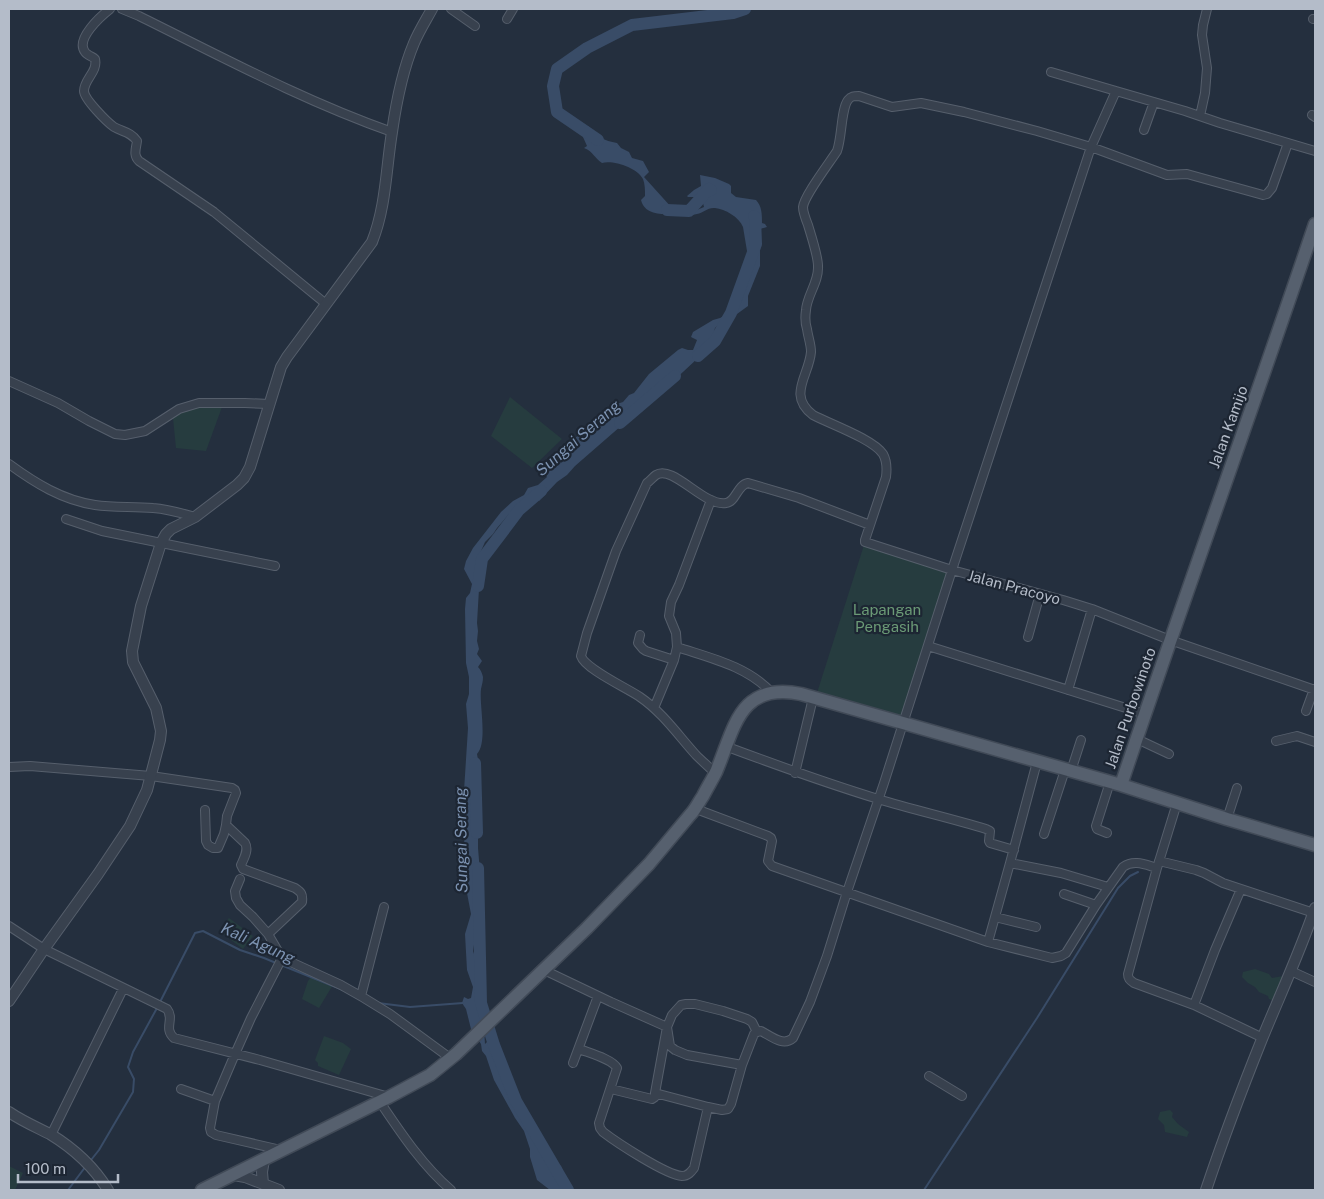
<svg xmlns="http://www.w3.org/2000/svg" width="1324" height="1199" font-family="'Public Sans',sans-serif">
<rect width="100%" height="100%" fill="#242f3e"/>
<path fill="#263c3f" d="M510 397 562 439 532 468 491 436Z
M202 406 222 407 206 451 176 448 173 418 181 412Z
M864 545 948 573 899 722 816 696Z
M229 918 253 936 243 949 219 931Z
M1255 969 1269 974 1272 978 1283 976 1284 978 1274 1001 1269 999 1268 996 1259 992 1255 987 1248 983 1242 977 1243 972Z
M314 973 334 983 319 1008 302 999 308 981Z
M324 1036 343 1043 351 1049 339 1075 318 1066V1063L315 1060Z
M1170 1110 1173 1113 1172 1117 1178 1124 1189 1132 1187 1137 1165 1132 1164 1125 1158 1119 1160 1112Z
M9 1166 23 1173 15 1190H9Z"/>
<path fill="#394c67" d="M583 126 588 131V126C597 136 604 141 617 143L621 148 629 152 632 158 643 161 649 172 644 177 672 208 692 212 704 207 702 199 696 197H688L687 196 694 190 701 186 700 175 715 178 729 184 731 186V193L736 197 756 200C762 206 762 215 762 223L765 224 767 227 760 229 755 233V241L760 251V266L748 296V306L737 314 724 320 715 328 709 350 698 358 669 385 655 388 636 407 629 419 575 466 567 475 557 482 539 501 538 499 516 506 497 528 493 534 485 542 478 558V564L482 574 479 589 477 623 478 631 477 641 479 649 477 654 482 661 478 667C481 670 482 673 483 677 483 682 482 684 481 689 479 705 488 742 477 754L478 760 480 763 474 784V809L478 819V848L480 872 474 906 476 932 473 951 478 966 476 985 479 995 484 1004 483 1014 485 1044 487 1042 496 1054 511 1094 518 1101 523 1116 532 1134 541 1147 551 1154 557 1163 561 1166 571 1190H550L537 1180 530 1157V1149L524 1131 515 1118 494 1080 486 1056 482 1051 481 1044 471 1029 466 1009 462 1003 464 997 468 999 471 998 473 987 467 970 465 934 471 914 466 888 468 872 464 849 465 817 464 791 468 728 466 704 469 694V677L466 663 465 609 466 598 470 593 472 584 464 569 466 561 473 548 501 512 513 501 524 495 528 488 538 485 547 477 544 472 550 465 563 454 575 438 600 420 617 404 623 402 629 395 634 393 649 374 678 350 682 348 688 350H693L697 340 691 337 693 332 713 320 720 318 734 311 741 301 743 288 750 269 743 227C739 217 725 209 715 208 708 207 703 213 697 214 690 216 684 214 677 214 663 214 645 216 641 200L645 196C645 190 645 184 643 179 637 168 614 160 602 163 594 158 594 152 584 148L587 146 583 137 585 134Z"/>
<g fill="none" stroke-linecap="round" stroke-linejoin="round">
<path stroke="#394c67" stroke-width="2" d="M281 965 343 990
M378 1003 410 1007 463 1003
M159 1004 195 933 203 931 240 950 264 958 276 963
M91 1160 99 1150 133 1092 134 1079 128 1067 133 1052 157 1008
M68 1190 86 1166
M924 1190 1037 1018 1118 888 1130 876 1138 872"/>
<path stroke="#394c67" stroke-width="12" d="M598 140 557 112 553 86 557 69 587 48 632 25 733 13 745 9
M667 210 689 211 709 189 711 190
M698 356 715 341 731 313 756 244 755 217 754 216
M620 423 675 376
M478 586 482 559 519 510 541 491
M475 763 477 833
M478 868 481 1003 494 1045 516 1101 568 1190"/>
<defs>
<path id="minor" d="M110 9C101 16 75 39 85 52 87 55 93 57 95 59 98 72 84 79 84 91 84 99 107 122 114 127 123 132 131 132 137 141 136 149 133 155 139 161L214 212 326 304
M122 9 139 16C222 57 304 101 392 132
M451 9 475 26
M507 19 513 9
M1313 19H1315
M1051 72 1116 91
M1312 115 1315 117
M1200 116 1205 93 1207 68 1202 35 1203 25 1207 9
M1144 130 1154 102
M1288 143 1272 188 1267 194 1263 195 1187 174 1167 175 1091 147 952 570 865 542V540L886 477C887 469 887 461 883 454 873 439 830 424 813 415 787 395 809 376 811 352 811 344 808 337 807 329 805 323 805 317 806 310 807 295 819 282 818 266 818 256 811 235 808 225 806 220 803 212 803 207 804 196 830 162 837 151 842 138 841 109 848 100 851 96 854 96 859 96L892 107 921 103 964 112 1037 131 1091 147 1116 91 1185 111 1220 123 1315 151
M9 381 58 403 89 421 115 434 125 435 145 431 179 409 199 403H245L269 404
M9 464C35 483 62 500 95 505 114 508 134 506 153 508 168 509 181 513 195 517
M66 519 102 531 275 566
M640 635 638 643 643 649 646 651 674 660
M1028 637 1040 594
M928 646 1145 714
M677 647C710 658 747 666 771 692
M1068 690 1092 609
M654 708 674 660 677 647 676 633 669 616 671 602 679 585 711 500
M1306 711 1314 689
M1137 739 1169 754
M1276 741 1297 736 1315 742
M725 746C776 765 826 783 878 799 914 810 950 818 986 829L990 831 989 841 990 843 1014 850
M9 767 30 766 151 776 232 788 235 790 236 793 227 816 226 825
M1071 771 1081 740
M715 773C709 767 702 761 696 755 678 735 662 712 640 697 627 688 585 669 581 656L587 633 616 551 647 483C650 481 653 477 656 475 673 464 704 507 726 503 736 502 737 485 748 483L799 498 870 525
M795 773 813 698
M1177 803 1157 868 1128 974C1128 979 1130 980 1134 983L1194 1005 1263 1038
M696 809 768 836 771 838 772 841 768 861 772 866 988 942 1052 958 1061 956 1066 953 1096 905 1123 867C1134 859 1146 865 1157 868
M205 810 206 841 208 845 213 848H218L224 834 226 825 245 843C249 850 244 858 241 865L243 869 295 888C301 892 303 894 302 902L268 934
M1227 819 1237 788
M1107 833 1097 829 1096 826 1110 782
M1044 834 1065 770
M1159 861 1196 870 1204 873 1223 883 1314 913
M1010 863 1061 873 1108 887
M240 879 235 891 236 898 240 905 253 917 268 934 282 958 341 985 364 998 390 1014 450 1058
M1064 894 1096 905
M995 917 1036 927
M9 926 44 949 167 1009C175 1019 163 1028 174 1038L260 1060 389 1097
M988 942 1010 863 1037 762
M544 970 611 1002 667 1027 655 1093 708 1107
M1291 971 1315 982
M361 996 384 907
M1194 1005 1215 950 1241 889
M579 1049C589 1053 612 1059 617 1068L599 1123 600 1128 603 1132C616 1142 666 1175 682 1176 688 1176 691 1172 694 1168L708 1107 722 1110 728 1109 731 1104 742 1065 754 1034 757 1032 761 1031C771 1036 783 1047 793 1038L810 1002 827 956 847 892 884 783 952 570 1063 600 1092 609 1170 640 1315 690
M573 1063 598 996
M742 1065 687 1055 675 1050 670 1046 667 1027 672 1015 681 1005 686 1004H695L723 1011 747 1019 752 1022 757 1032
M929 1076 962 1096
M181 1089 215 1101
M611 1089 652 1099 655 1097V1093
M380 1102C401 1133 422 1165 451 1190
M51 1135 123 989
M281 1150 216 1135 211 1132 210 1128 215 1101 235 1054 251 1018 282 958"/>
<path id="tertiary" d="M9 1001 44 949 98 874 130 826 147 790 160 740 161 731 156 708 133 662 132 651 141 606 161 543 166 534 171 529 195 517 237 485 244 478 250 467 281 367 287 357 372 242C386 207 386 169 392 132 396 104 403 69 414 43 419 31 426 20 432 9
M9 1112C22 1121 36 1127 50 1134 73 1148 94 1167 108 1190
M234 1175 245 1177 279 1190
M263 1184 262 1172 264 1160
M1206 1190C1223 1139 1242 1089 1262 1039 1280 995 1300 952 1315 908"/>
<path id="primary" d="M1121 785C1184 597 1252 411 1315 224
M202 1190 389 1097 430 1075 456 1054 587 928 649 864 690 815C696 809 698 803 703 796 707 788 712 780 716 772 735 727 739 682 801 694L1121 785 1227 819 1315 845"/>
</defs>
<use href="#minor" stroke="#565f6c" stroke-width="10"/>
<use href="#tertiary" stroke="#565f6c" stroke-width="12"/>
<use href="#primary" stroke="#414a57" stroke-width="15"/>
<use href="#minor" stroke="#38414e" stroke-width="8"/>
<use href="#tertiary" stroke="#38414e" stroke-width="10"/>
<use href="#primary" stroke="#56606e" stroke-width="12"/>
</g>
<g text-anchor="middle" dominant-baseline="central" stroke-width="4.5" stroke-linejoin="round" paint-order="stroke">
<g font-size="15" fill="#b4bcc9" stroke="#1d2633">
<text transform="translate(1228 427) rotate(-70)">Jalan Kamijo</text>
<text transform="translate(1014 587) rotate(15)">Jalan Pracoyo</text>
<text transform="translate(1130 708) rotate(-71)">Jalan Purbowinoto</text>
</g>
<g font-size="15" fill="#6b9a76" stroke="#1d2633">
<text x="887" y="609">Lapangan<tspan x="887" dy="17">Pengasih</tspan></text>
</g>
<g font-size="16" font-style="italic" fill="#7c92b1" stroke="#1d2633">
<text transform="translate(578 438) rotate(-41)">Sungai Serang</text>
<text transform="translate(461 840) rotate(-91)">Sungai Serang</text>
<text transform="translate(258 943) rotate(24)">Kali Agung</text>
</g>
</g>
<rect width="1324" height="1199" fill="none" stroke="#b4bcc9" stroke-width="20"/>
<path d="M18 1174v8h100v-8" fill="none" stroke="#b4bcc9" stroke-width="2.5"/>
<text x="25" y="1174" font-size="15" fill="#b4bcc9" stroke="#1d2633" stroke-width="4" paint-order="stroke">100 m</text>
</svg>
